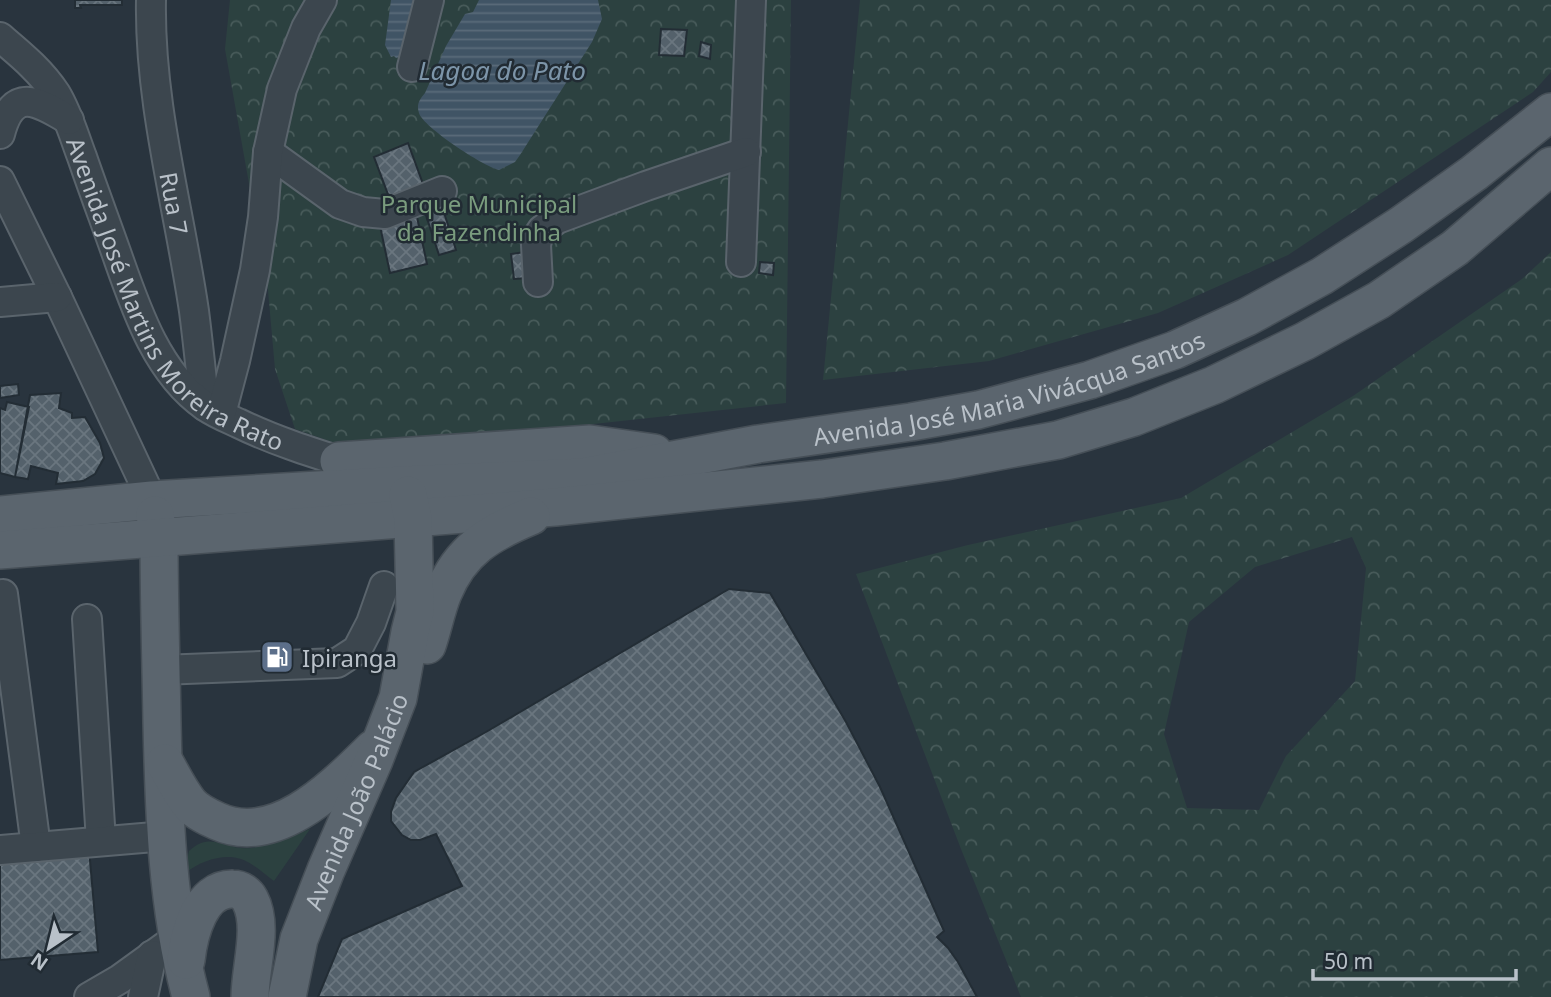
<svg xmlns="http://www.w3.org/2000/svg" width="1551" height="997" font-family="'Noto Sans',sans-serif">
<defs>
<pattern id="forest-crowns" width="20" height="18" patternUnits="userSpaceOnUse" patternTransform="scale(1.75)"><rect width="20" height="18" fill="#2c4140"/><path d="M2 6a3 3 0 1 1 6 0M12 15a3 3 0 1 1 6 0" fill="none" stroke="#485b5a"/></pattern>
<pattern id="water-rules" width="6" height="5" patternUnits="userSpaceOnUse" patternTransform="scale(1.75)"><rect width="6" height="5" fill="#405465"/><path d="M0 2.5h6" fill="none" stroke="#5a6b7a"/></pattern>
<pattern id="building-cross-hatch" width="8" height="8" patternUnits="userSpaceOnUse" patternTransform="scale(1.75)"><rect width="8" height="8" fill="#54616b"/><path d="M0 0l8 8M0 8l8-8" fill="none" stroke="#6a767f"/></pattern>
</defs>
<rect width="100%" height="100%" fill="#29343e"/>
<path fill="#2c4140" d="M310 829 274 881C264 874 253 863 241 859 224 853 200 861 187 872L186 864 189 851C212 830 224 851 251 848 271 845 291 836 310 829Z"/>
<path fill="url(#forest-crowns)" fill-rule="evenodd" d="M230 0H791L786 403 428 442 349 448 295 429 275 369 268 290 225 49Z
M860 0H1551V72L1533 92 1288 255 1158 313 989 361 823 380Z
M1551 252V997H1021L961 849 856 574 968 545 1181 498 1353 396 1522 279ZM1352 537 1366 568 1355 681 1286 756 1259 810 1187 808 1164 734 1189 622 1255 567Z"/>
<path fill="url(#water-rules)" d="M391 0H428L404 56 396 58 394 56 391 57 385 45Z
M479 0H598L602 19 592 42 520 155 515 162 499 170C483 166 423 127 419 113 416 104 420 99 425 93L446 46 465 14 473 12Z"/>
<path fill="url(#building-cross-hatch)" stroke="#232d35" stroke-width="2" d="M75 0H122V5H80L81 8H75Z
M661 29 687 30 684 56 659 55Z
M701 42 711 45 710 59 699 56Z
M408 143 423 184 389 197 374 157Z
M438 194 456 250 439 255 421 200Z
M417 217 427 264 390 273 380 226Z
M532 251 527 278 514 279 511 254Z
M760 262 774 263 773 275 759 273Z
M18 384 19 395 0 398V386Z
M61 393 59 408 72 413V418L85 417 100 443 104 458 95 474 83 481 56 484 58 473 31 466 28 479 15 477 30 395Z
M7 402 29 407 15 477 0 473V408L5 410Z
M729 589 770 593 846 722 880 787 944 931 937 937 948 948 958 962 977 997H318L342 939 462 886 436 834 420 840H411L402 835 391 821V812L396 798 414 772 486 732Z
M89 849 98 952 0 960V856Z"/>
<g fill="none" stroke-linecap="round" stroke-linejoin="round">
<defs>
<g id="minor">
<path id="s1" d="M151 0C149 104 179 208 194 311 198 342 201 374 205 406"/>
<path id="s2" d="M0 37C20 54 41 71 56 94 68 114 74 136 82 157 93 189 105 221 116 252 135 306 156 372 205 406 215 413 227 418 238 423 277 442 317 454 358 467"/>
<path d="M412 67 429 0"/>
<path d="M0 134C13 86 37 101 69 120"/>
<path d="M268 152 340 204 363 212 385 214 442 191"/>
<path d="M0 181 57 297 152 500"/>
<path d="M741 262 751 0"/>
<path d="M538 282 536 245 538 236 542 230 557 219 646 186 746 152"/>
<path d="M0 302 57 297"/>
<path d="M221 414 235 361 255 270 263 217 268 152 282 89 306 28 322 0"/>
<path d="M3 594 36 847"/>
<path d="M87 619 101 841"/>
<path d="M161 670 337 663 357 650 371 623 384 586"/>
<path d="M0 850 166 836"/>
<path d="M89 997 120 979 178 937"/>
<path d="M143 997 152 955"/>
</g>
<g id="major">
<path d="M339 461 590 444 654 453"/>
<path id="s3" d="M0 515 152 500 402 485 583 477 758 444 911 422 978 410 1090 380 1175 350 1247 317 1322 276 1401 225 1474 173 1551 112"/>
<path d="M155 515 159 537C159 599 161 661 162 723 164 815 167 908 191 997"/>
<path d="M0 550 555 507 822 479 945 461 1058 440 1134 417 1214 385 1305 341 1379 300 1455 248 1551 166"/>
<path d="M427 645C433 628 436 610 443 593 461 549 490 533 531 516"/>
<path d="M165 763C173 777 180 792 190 804 197 812 208 817 217 821 276 848 335 786 373 749"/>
<path d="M186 960C189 934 200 888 233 889 240 889 247 894 250 900 264 926 250 968 250 997"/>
<path id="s4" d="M287 997 299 939 326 870 374 760 398 698 410 632 415 612 413 518 408 495"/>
</g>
</defs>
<use href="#minor" stroke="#5a646c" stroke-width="32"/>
<use href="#major" stroke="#464f57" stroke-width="40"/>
<use href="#minor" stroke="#3c464e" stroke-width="28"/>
<use href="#major" stroke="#5b656e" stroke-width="37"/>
</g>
<defs>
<symbol id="fuel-square" viewBox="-11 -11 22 22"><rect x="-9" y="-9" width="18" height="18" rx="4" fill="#5c6f8a" stroke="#212b33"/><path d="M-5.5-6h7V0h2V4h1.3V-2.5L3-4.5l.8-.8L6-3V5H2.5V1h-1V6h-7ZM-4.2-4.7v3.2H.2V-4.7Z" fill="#fff"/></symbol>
</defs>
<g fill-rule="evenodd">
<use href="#fuel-square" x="258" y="638" width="38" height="38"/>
</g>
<g text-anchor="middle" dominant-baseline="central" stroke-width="5" stroke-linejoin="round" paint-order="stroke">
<g font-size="24" fill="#b9c1c9" stroke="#212b33">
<text stroke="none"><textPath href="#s1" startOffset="205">Rua 7</textPath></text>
<text stroke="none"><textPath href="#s2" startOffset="322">Avenida José Martins Moreira Rato</textPath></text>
<text stroke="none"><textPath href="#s3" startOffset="1020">Avenida José Maria Vivácqua Santos</textPath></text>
<text stroke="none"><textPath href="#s4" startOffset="208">Avenida João Palácio</textPath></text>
</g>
<g font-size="24" fill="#7a9c7e" stroke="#212b33">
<text x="479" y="203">Parque Municipal<tspan x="479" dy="28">da Fazendinha</tspan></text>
</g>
<g font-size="24" fill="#b9c1c9" stroke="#212b33" text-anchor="start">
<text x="302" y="657">Ipiranga</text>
</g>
<g font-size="26" font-style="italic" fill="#7d95a9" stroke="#212b33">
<text x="502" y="70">Lagoa do Pato</text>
</g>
</g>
<g transform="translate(49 948) rotate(215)" stroke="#212b33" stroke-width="5" paint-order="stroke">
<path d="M0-5L12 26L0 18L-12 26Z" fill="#b9c1c9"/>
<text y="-10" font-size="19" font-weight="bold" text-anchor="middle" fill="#b9c1c9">N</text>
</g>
<path d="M1313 969v10h203v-10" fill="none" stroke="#b9c1c9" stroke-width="3.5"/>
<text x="1324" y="969" font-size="21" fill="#b9c1c9" stroke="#212b33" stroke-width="5" paint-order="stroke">50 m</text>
</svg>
